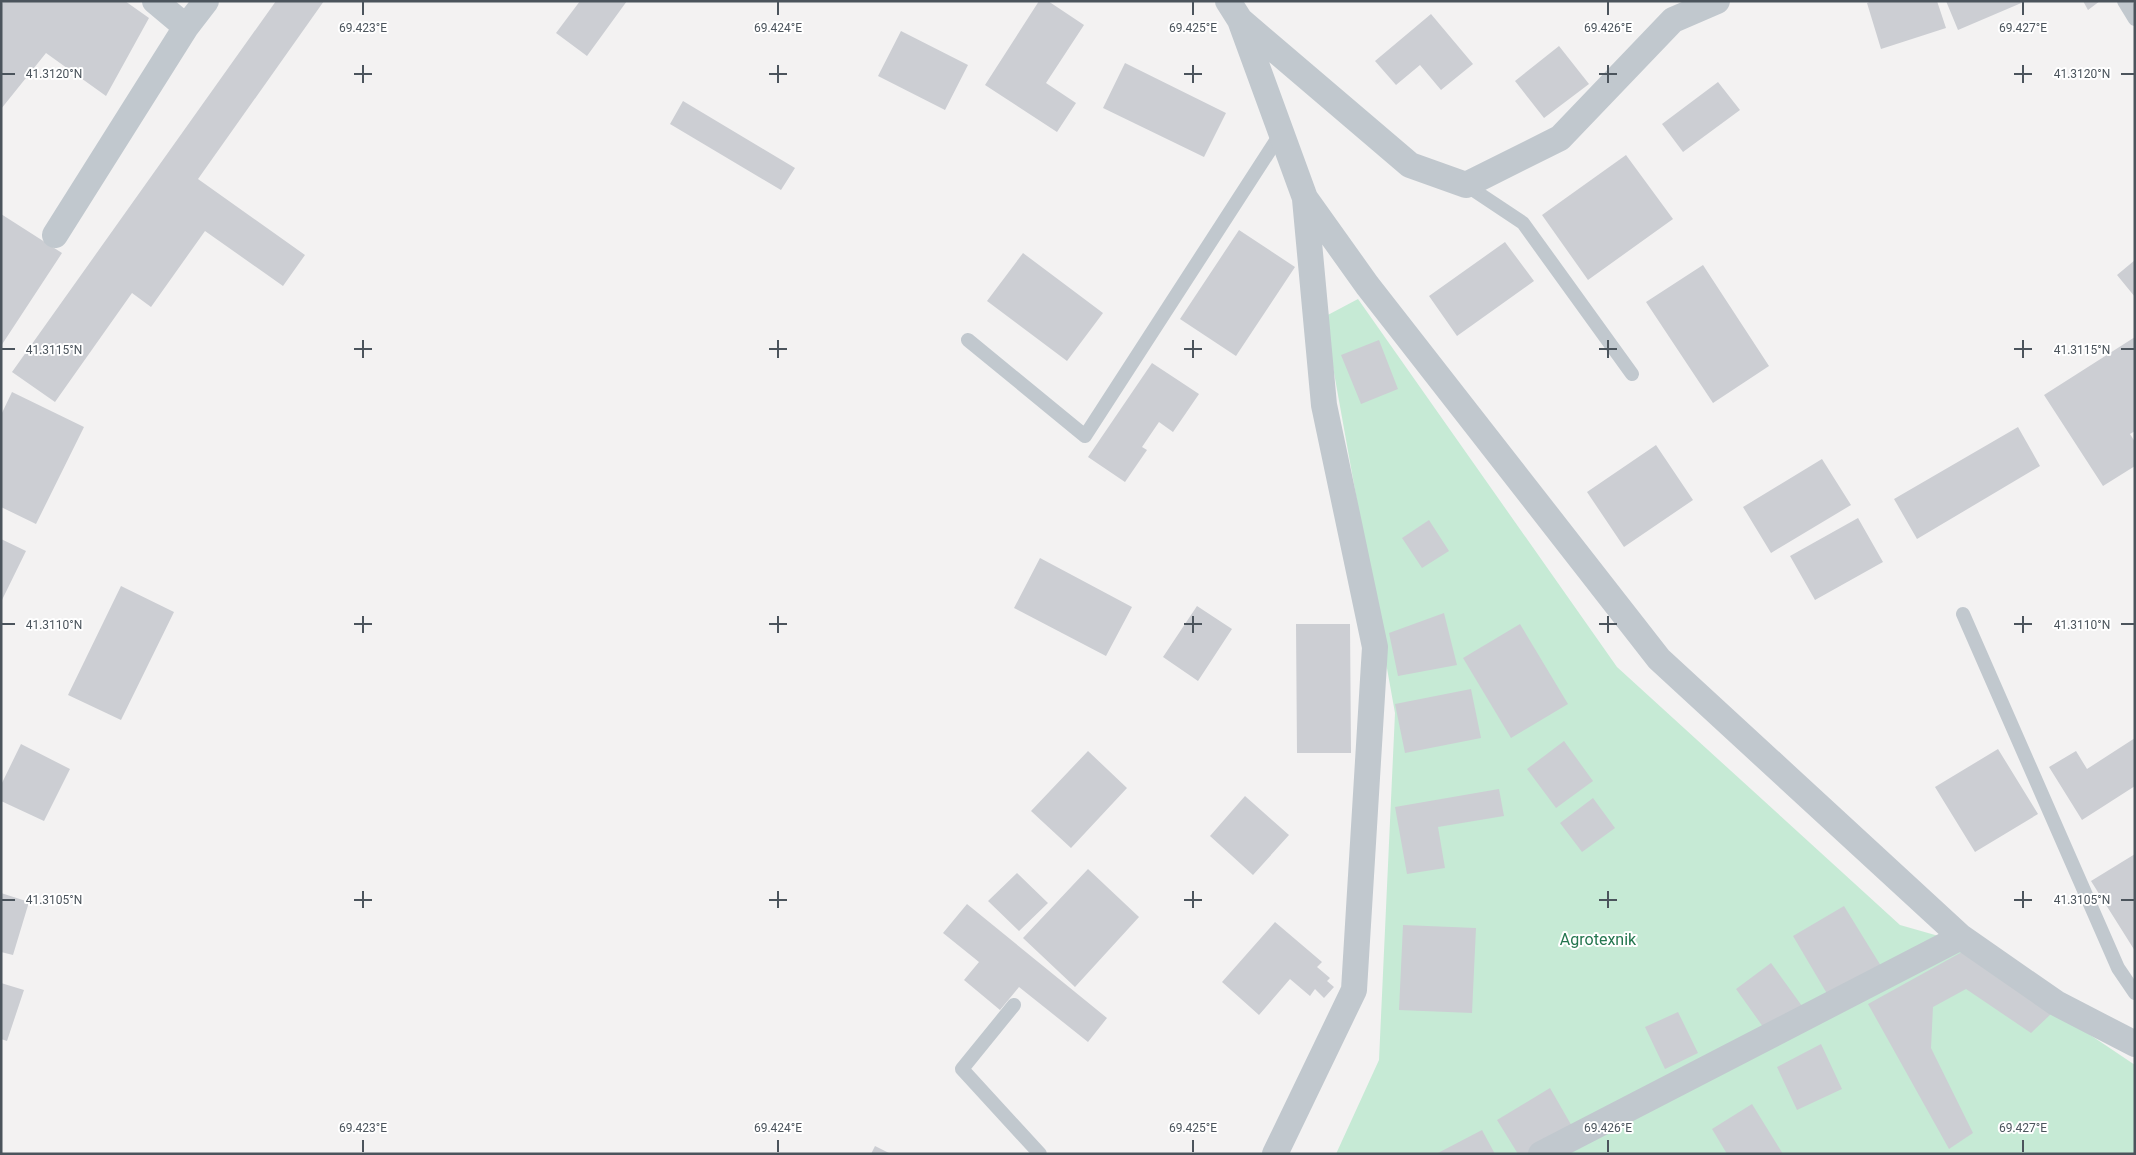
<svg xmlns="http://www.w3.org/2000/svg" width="2136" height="1155" font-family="Roboto,sans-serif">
<rect width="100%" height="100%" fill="#f3f2f2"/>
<path fill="#c6ead5" d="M1358 299 1617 667 1900 925 1970 945 2056 1012 2135 1065V1154H1336L1379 1060 1395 713 1324 317Z"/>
<path fill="#ccced3" d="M4 1H125L149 18 106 96 46 53 1 109V5Z
M276 1H324L198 179 305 255 283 286 205 231 151 307 132 293 55 402 12 372Z
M580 1H627L587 56 556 33Z
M1039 1H1048L1084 25 1046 83 1076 103 1057 132 985 85Z
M1872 1H1937L1946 28 1881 49 1867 3Z
M1946 1H2026L1958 30Z
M2083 1H2100L2088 10Z
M1431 14 1473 64 1441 90 1420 65 1396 85 1375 61Z
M901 31 968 65 945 110 878 76Z
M1559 46 1589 84 1544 118 1515 81Z
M1125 63 1226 113 1204 157 1103 108Z
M1718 82 1740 110 1683 152 1662 124Z
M683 101 795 168 781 190 670 124Z
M1626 155 1673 219 1588 280 1542 215Z
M1 214 62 253 1 346Z
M1239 230 1295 267 1236 356 1180 319Z
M1505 242 1534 281 1457 336 1429 296Z
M1023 253 1103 313 1067 361 987 301Z
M2135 260V297L2117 275Z
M1703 265 1769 366 1713 403 1646 302Z
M2135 337V431L2130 434 2135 442V466L2103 486 2044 395Z
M1379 340 1398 389 1361 404 1341 355Z
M1152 363 1199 394 1173 432 1159 422 1142 447 1147 450 1125 482 1088 457Z
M12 392 84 427 36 524 1 507V415Z
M2018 427 2040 466 1917 539 1894 499Z
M1656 445 1693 500 1624 547 1587 492Z
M1822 459 1851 505 1771 553 1743 507Z
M1858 518 1883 562 1815 600 1790 556Z
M1429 520 1449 551 1422 568 1402 538Z
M1 539 26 551 1 602Z
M1040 558 1132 607 1106 656 1014 608Z
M121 586 174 612 121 720 68 695Z
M1197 606 1232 629 1198 681 1163 657Z
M1444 613 1457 665 1398 676 1389 633Z
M1296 624H1350L1351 753H1297Z
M1520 624 1568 704 1511 738 1463 658Z
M1471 689 1481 738 1405 753 1395 704Z
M2135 738V786L2082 820 2049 767 2076 751 2087 769Z
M1564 741 1593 781 1556 808 1527 769Z
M21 744 70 769 44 821 1 801V785Z
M1998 749 2038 814 1975 852 1935 787Z
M1088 751 1127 788 1071 848 1031 811Z
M1499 789 1504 816 1438 827 1445 868 1407 874 1395 807Z
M1245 796 1289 835 1253 875 1210 836Z
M1593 798 1615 828 1582 852 1560 823Z
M2135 854V951L2091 881Z
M1088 869 1139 917 1075 987 1023 938Z
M1017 873 1048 903 1019 931 988 901Z
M1 893 29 902 13 955 1 952Z
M967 904 1107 1018 1088 1042 1019 987 1000 1010 964 980 979 962 943 933Z
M1844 906 1881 966 1829 997 1793 936Z
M1275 922 1322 962 1317 967 1330 978 1327 981 1334 987 1324 998 1315 989 1310 996 1290 979 1259 1015 1222 982Z
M1403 925 1476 928 1472 1013 1399 1010Z
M1971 947 2052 1013 2031 1033 1966 989 1933 1007 1931 1048 1973 1133 1949 1149 1868 1004Z
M1771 963 1802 1006 1766 1031 1736 989Z
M1 983 24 990 7 1041 1 1039Z
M1678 1012 1698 1053 1665 1069 1645 1027Z
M1821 1044 1842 1089 1797 1110 1777 1067Z
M1550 1088 1573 1128 1527 1154H1518L1497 1120Z
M1752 1104 1783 1154H1727L1712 1129Z
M1482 1130 1495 1154H1436Z
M875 1146 891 1154H871Z"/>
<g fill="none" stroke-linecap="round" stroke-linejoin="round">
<path stroke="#c1c8ce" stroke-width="14" d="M2124 1 2135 19
M1466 185 1523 223 1632 374
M968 340 1085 436 1281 133
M1963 614 2118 968 2135 993
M1014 1005 962 1069 1040 1154"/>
<path stroke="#c1c8ce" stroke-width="26" d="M155 1 186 27
M1228 1 1240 20 1410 165 1466 185 1560 138 1673 20 1717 1
M1240 20 1305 198 1367 285 1659 659 1961 937 2056 1003 2135 1044
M55 235 186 27 206 1
M1275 1154 1354 990 1375 647 1324 405 1305 199
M1541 1154 1961 937"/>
</g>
<path fill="none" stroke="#4b545c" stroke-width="2" d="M363 2V15M778 2V15M1193 2V15M1608 2V15M2023 2V15M363 65V83M778 65V83M1193 65V83M1608 65V83M2023 65V83M2 74H15M354 74H372M769 74H787M1184 74H1202M1599 74H1617M2014 74H2032M2121 74H2134M363 340V358M778 340V358M1193 340V358M1608 340V358M2023 340V358M2 349H15M354 349H372M769 349H787M1184 349H1202M1599 349H1617M2014 349H2032M2121 349H2134M363 616V633M778 616V633M1193 616V633M1608 616V633M2023 616V633M2 624H15M354 624H372M769 624H787M1184 624H1202M1599 624H1617M2014 624H2032M2121 624H2134M363 891V908M778 891V908M1193 891V908M1608 891V908M2023 891V908M2 900H15M354 900H372M769 900H787M1184 900H1202M1599 900H1617M2014 900H2032M2121 900H2134M363 1140V1152M778 1140V1152M1193 1140V1152M1608 1140V1152M2023 1140V1152"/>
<g text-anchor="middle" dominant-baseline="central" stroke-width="4" stroke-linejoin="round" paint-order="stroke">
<g font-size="16" fill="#24764f" stroke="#fff">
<text x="1598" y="939">Agrotexnik</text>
</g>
</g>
<g font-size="12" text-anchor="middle" fill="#4b545c" stroke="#fff" stroke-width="4" stroke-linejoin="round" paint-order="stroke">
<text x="363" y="32">69.423°E</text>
<text x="778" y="32">69.424°E</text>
<text x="1193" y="32">69.425°E</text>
<text x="1608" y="32">69.426°E</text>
<text x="2023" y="32">69.427°E</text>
<text x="54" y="78">41.3120°N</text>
<text x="2082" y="78">41.3120°N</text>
<text x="54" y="354">41.3115°N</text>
<text x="2082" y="354">41.3115°N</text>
<text x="54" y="629">41.3110°N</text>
<text x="2082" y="629">41.3110°N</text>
<text x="54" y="904">41.3105°N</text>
<text x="2082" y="904">41.3105°N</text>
<text x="363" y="1132">69.423°E</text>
<text x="778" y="1132">69.424°E</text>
<text x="1193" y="1132">69.425°E</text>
<text x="1608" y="1132">69.426°E</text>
<text x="2023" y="1132">69.427°E</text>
</g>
<rect width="2136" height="1155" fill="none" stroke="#4b545c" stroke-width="5"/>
</svg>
